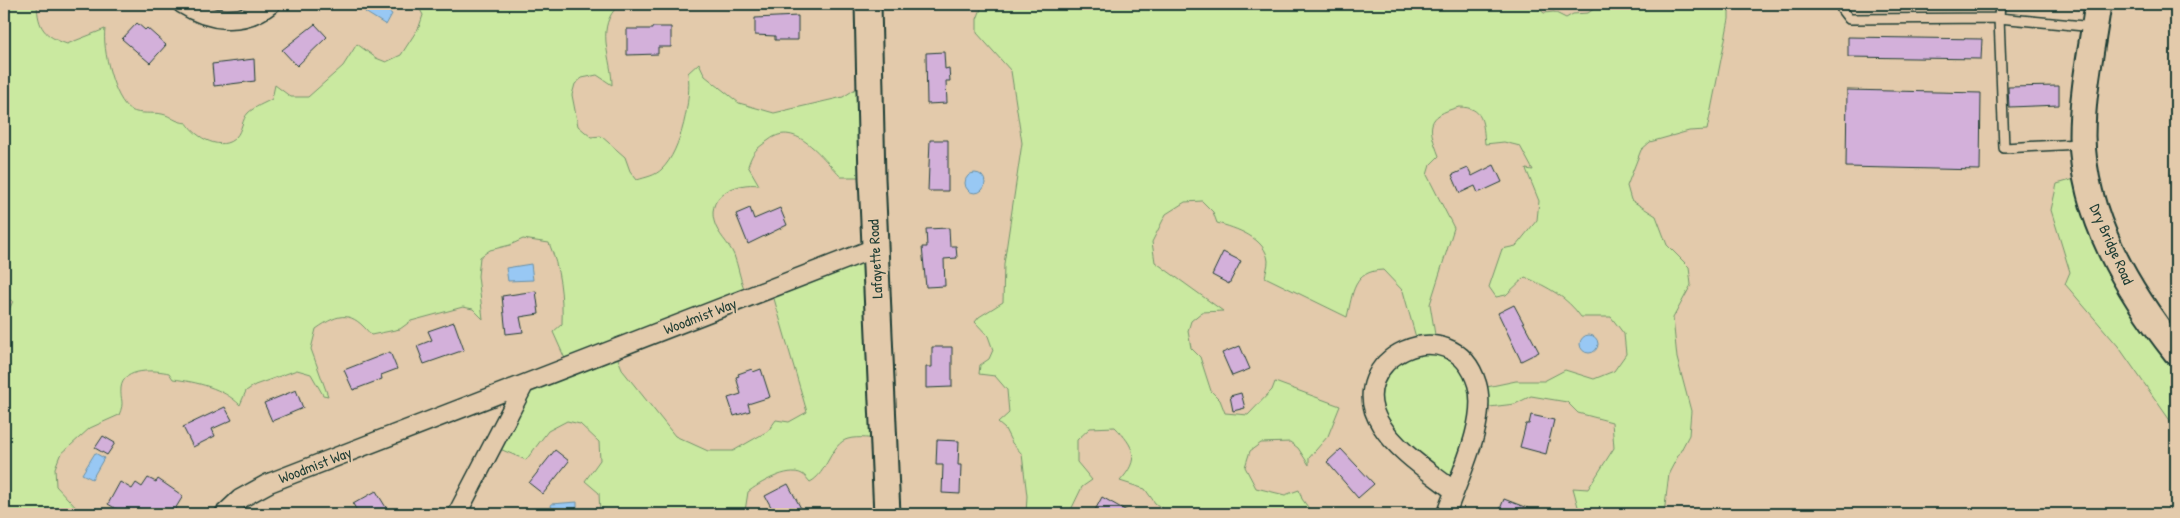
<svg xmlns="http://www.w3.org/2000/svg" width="2180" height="518" font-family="'Patrick Hand',sans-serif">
<rect width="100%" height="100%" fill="#e3caab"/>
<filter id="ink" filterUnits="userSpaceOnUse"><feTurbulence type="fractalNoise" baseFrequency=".02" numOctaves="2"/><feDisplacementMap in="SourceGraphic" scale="10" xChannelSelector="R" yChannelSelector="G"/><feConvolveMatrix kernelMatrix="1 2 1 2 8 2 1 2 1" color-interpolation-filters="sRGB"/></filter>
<g filter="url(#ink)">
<path fill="#cae9a0" stroke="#74936a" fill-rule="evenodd" d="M4 4H37C38 28 44 36 67 44L105 29C102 49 114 100 131 110 140 115 153 112 162 114 172 116 174 122 187 123 195 137 222 153 236 137 242 131 242 119 248 113 254 107 265 103 272 99L275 85 291 97H308L343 66 357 44 376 58 386 62 401 55 419 27 423 15 417 4H611L615 9C596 32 612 59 612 85L597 75 582 78 575 84 572 95 578 126 591 137 601 136 625 157 630 171 637 180C646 177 655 176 662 169 681 151 692 98 688 73L699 63 705 76 739 103 774 113 843 97 868 81 871 177H841C823 159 796 119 769 140 756 149 753 151 748 166L759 185C737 182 707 194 714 221 717 234 729 243 734 255 738 266 740 278 744 289L741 293 613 347 623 371 675 436 708 451H733L768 431 776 420 789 422 807 412 770 285 871 254 883 439C873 439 858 436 848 439 831 443 827 474 810 482 808 480 805 475 802 474 788 466 758 484 748 492L745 511 732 514H600L599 493 585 481 600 460 599 442 580 424 567 421 548 431 526 460 488 444 510 400 566 361 553 332 562 324C563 296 560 269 549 243L523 239 510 245 490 250 480 257 478 276 483 319 473 309 463 307 411 321 400 329 371 335C352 311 340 312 316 329L311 349 328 396 323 395 311 374 297 370 255 385 246 391 240 405C223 388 197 382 173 379L169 373C156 370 123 367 121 388 120 401 125 401 119 415L90 428 60 455 55 468 56 486 82 514H4V321L13 301 4 298Z
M983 4H1321L1355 6 1366 4H1533L1544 13 1554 12 1566 18 1573 14 1588 13 1601 4H1666L1671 10 1693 4H1729V19L1707 130 1689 131 1650 142 1641 150 1627 186 1631 200 1656 216 1667 245 1689 267 1691 285 1673 318 1677 358 1691 411 1689 435 1669 473 1664 514H1580L1573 488 1588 489 1614 448 1612 422 1578 413 1567 402 1531 396 1515 404 1481 408 1466 455 1447 484 1394 439 1371 389 1417 341 1403 291 1383 270C1353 271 1353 293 1347 317L1265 277C1266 272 1268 266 1268 261 1266 238 1236 228 1217 223L1213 212 1202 201 1185 202 1166 214 1152 242 1155 262 1223 311 1202 312 1191 321 1188 331 1191 348 1200 357 1211 391 1220 400 1225 413 1248 415 1272 390 1275 382 1340 406 1328 436 1309 458V465L1298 448 1290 442 1261 443 1250 451 1245 467 1256 488 1285 495 1299 490 1302 499 1313 514H1169L1155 503 1145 489 1120 481C1140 459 1135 447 1115 427L1090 428 1077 440V462L1092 480 1082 487 1069 514H1026L1027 496 1022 454 1012 443 1005 429 998 423 1009 413 1007 390 995 376 979 374 980 365 989 359 993 350 988 336 975 322 979 317 1003 302 1004 264 1022 143 1011 71 977 33V19ZM1459 107C1484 107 1483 123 1485 144L1504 142 1520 146 1533 170 1526 169 1539 201 1537 220 1516 246 1502 249 1489 287 1496 297 1506 295 1525 277C1548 287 1567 297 1581 317H1611L1624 334 1626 354 1614 371 1594 379 1565 370 1544 381H1516L1482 388 1436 341 1430 304 1454 228 1427 175 1430 165 1439 156C1428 127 1425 116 1459 107Z
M2085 176 2176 353V429L2118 346 2065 284 2070 272 2051 210 2057 184Z"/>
<path fill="#98c8f4" stroke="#6890a7" d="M370 4H377L392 14 386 25 365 12Z
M965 183a10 10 0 1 1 20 0a10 10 0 1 1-20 0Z
M531 264 533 280 508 281 506 268Z
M1580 344a9 9 0 1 1 18 0a9 9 0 1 1-18 0Z
M95 453 104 458 92 479 82 474Z
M577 502V514H552L551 504Z"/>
<path fill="#d3b0da" stroke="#1f3d34" d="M798 16V40H775V36L755 35V18Z
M137 23 145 30 147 28 166 45 150 63 122 39Z
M315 24 327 37 297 66 282 50Z
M652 27H671V47H658V54L627 55V29H652Z
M1848 37 1982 39 1981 59 1848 57Z
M944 52 945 69 949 68 950 81H946L947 103 927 104 926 53Z
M254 59 255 81 214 86 212 64Z
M2059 86V105L2009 107 2008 87Z
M1847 90 1981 93 1980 170 1846 167Z
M930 140H948V191H928Z
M1494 165 1502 182 1478 193 1475 186 1460 193 1452 175 1468 168 1472 176Z
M750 208 754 219 780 208 787 225 748 244 736 214Z
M949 228 950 246H956L957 258 944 259 945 286 926 287 922 247H927L926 229Z
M1223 252 1241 261 1229 284 1212 275Z
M536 291 539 314 520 317 523 332 506 334 502 296Z
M1514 305 1539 352 1521 361 1498 313Z
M454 322 464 350 424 364 417 346 432 340 428 331Z
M1240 346 1250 369 1232 376 1222 353Z
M932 347H952V387L926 388V367H932Z
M390 352 397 369 381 375 382 379 353 390 344 370Z
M752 369 753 372 761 369 770 397 748 404 750 411 734 416 728 398 741 394 736 377 739 376 738 374Z
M296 390 303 408 272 421 264 403Z
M1241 393 1245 408 1233 411 1230 396Z
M225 407 232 420 212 429 215 436 193 447 183 427Z
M1531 415 1554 420 1546 454 1520 447 1526 424H1529Z
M103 436 115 443 107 455 95 448Z
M937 440 959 441 958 465H961L960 494 942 493 943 465H936Z
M1341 449 1374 484 1358 498 1327 462Z
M555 450 569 461 543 494 529 483Z
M148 478 156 482 158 479 183 496 172 514H137L126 508 123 513 108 504 120 482 132 489 136 483 142 487Z
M788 484 804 514H775L765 496Z
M376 491 390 514H359L353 504Z
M1102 497 1132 514H1093Z
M1504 499 1540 513V514H1498Z"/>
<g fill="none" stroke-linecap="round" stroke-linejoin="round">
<defs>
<path id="lane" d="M1842 4V10L1849 19 1999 18 2000 4
M2080 144 2004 148 1999 18 2094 27"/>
<path id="street" d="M182 4C210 22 243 26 271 4
M224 514 240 499 269 483 875 248
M457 514 524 385
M1446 514C1458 479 1488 421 1477 384 1453 305 1339 360 1381 425 1398 452 1430 472 1454 491"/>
<path id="secondary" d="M868 4 872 178 887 514
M2098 4C2092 47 2082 92 2082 136 2083 217 2128 291 2176 352"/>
</defs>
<use href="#lane" stroke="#1f3d34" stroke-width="12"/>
<use href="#street" stroke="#1f3d34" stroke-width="21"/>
<use href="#secondary" stroke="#1f3d34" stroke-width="29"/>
<use href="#lane" stroke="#e3caab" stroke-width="9"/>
<use href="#street" stroke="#e3caab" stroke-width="18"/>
<use href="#secondary" stroke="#e3caab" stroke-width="25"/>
</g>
</g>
<g text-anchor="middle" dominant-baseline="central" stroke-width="4" stroke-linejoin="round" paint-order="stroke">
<g font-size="15" fill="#1f3d34" stroke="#e3caab">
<text transform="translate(2112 244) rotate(66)">Dry Bridge Road</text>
<text transform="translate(875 259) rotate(-93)">Lafayette Road</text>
<text transform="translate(700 316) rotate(-21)">Woodmist Way</text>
<text transform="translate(315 465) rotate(-21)">Woodmist Way</text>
</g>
</g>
<rect width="2180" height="518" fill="none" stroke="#e3caab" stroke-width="20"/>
<rect x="10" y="10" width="2160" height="498" fill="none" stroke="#1f3d34" stroke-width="2" filter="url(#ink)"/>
</svg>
